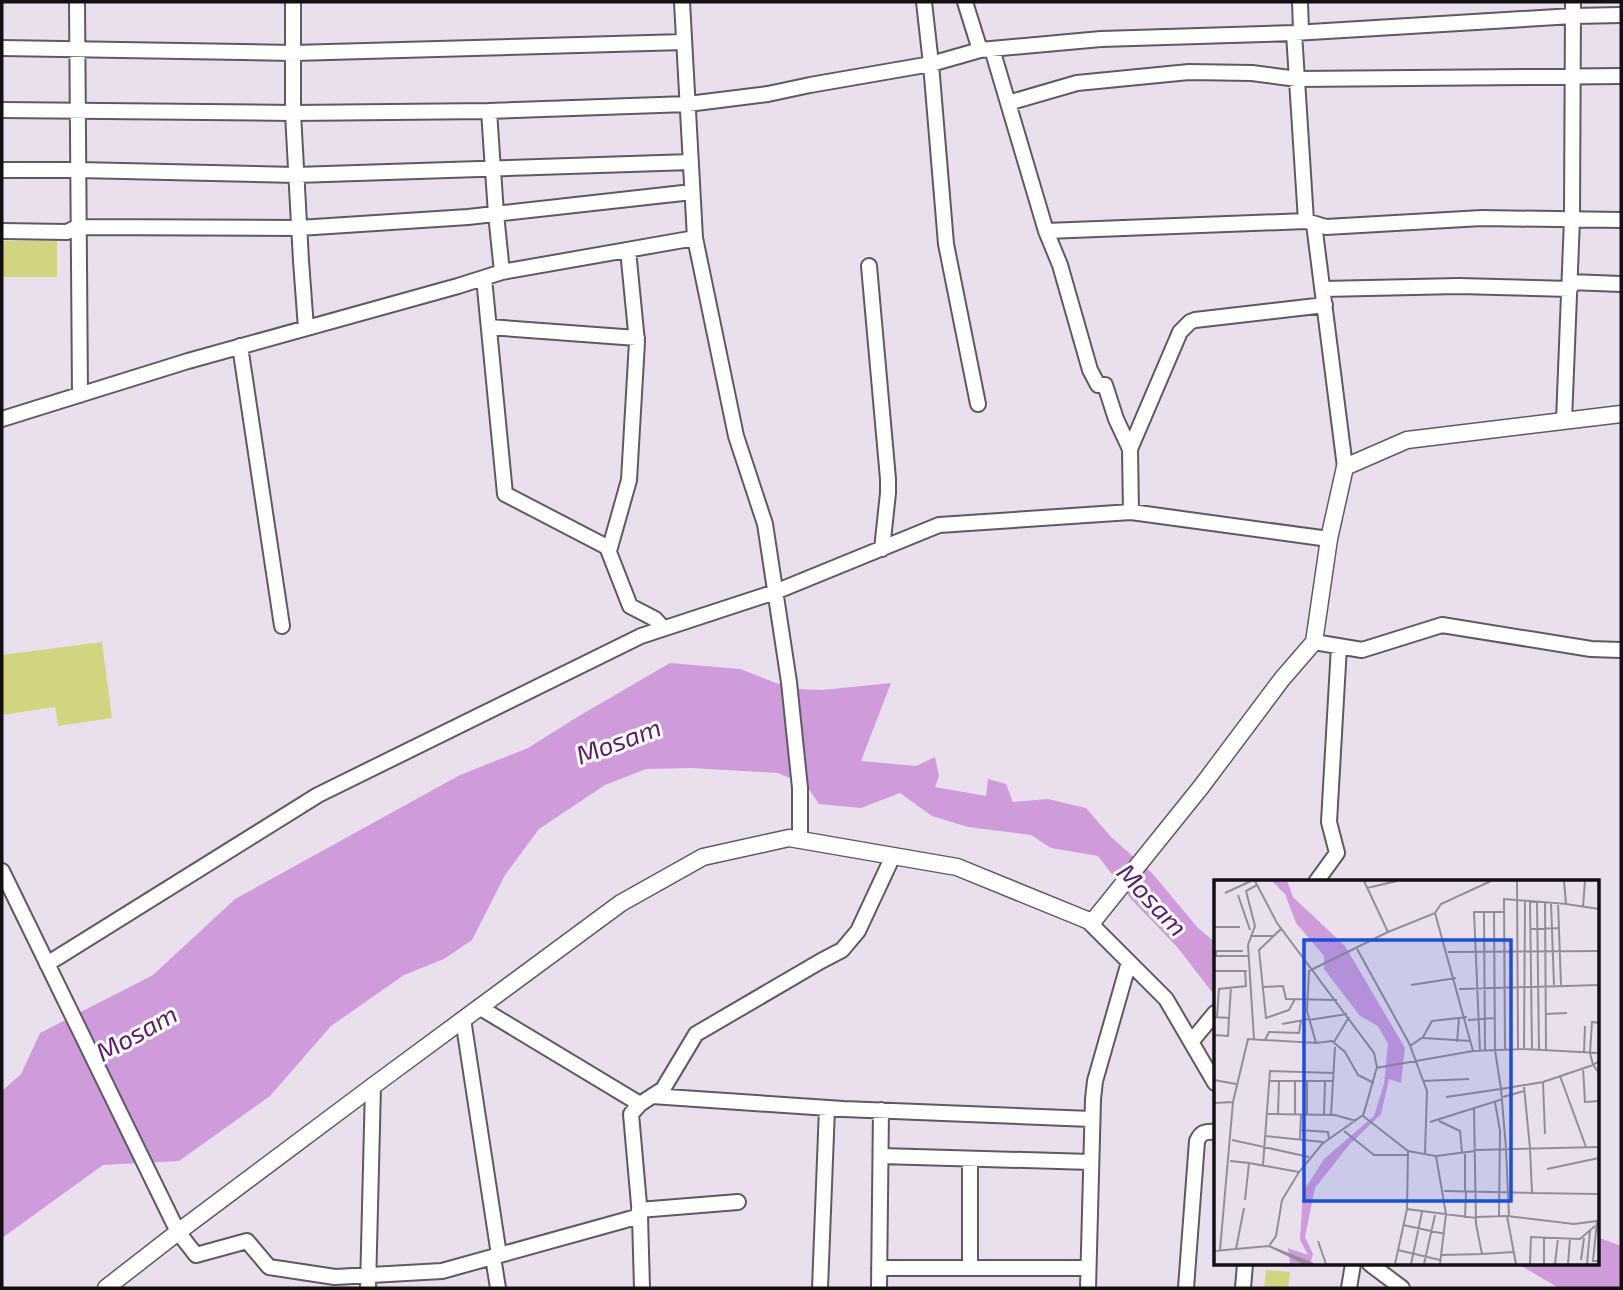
<svg xmlns="http://www.w3.org/2000/svg" width="1623" height="1290" font-family="'Exo 2',sans-serif">
<rect width="100%" height="100%" fill="#eae0ed"/>
<path fill="#cf9bdb" d="M670 663 740 669 776 683 799 689 822 690 891 683 861 761 916 766 935 757 939 776 935 787 986 796 988 779 1006 784 1013 802 1048 799 1086 808 1111 837 1152 873 1198 928 1215 942V996L1178 948 1131 899 1098 856 1051 848 1031 835 968 827 932 816 900 793 861 808 819 804 806 785 778 773 692 768 646 769 605 785 539 829 505 875 472 940 444 959 404 975 331 1026 270 1096 179 1161 103 1165 2 1238V1091L21 1074 40 1033 153 975 235 899 460 775 528 748 579 716Z
M1597 1237 1621 1246V1288H1559L1518 1264H1597Z"/>
<path fill="#d3d480" d="M2 241H57V277H2Z
M102 642 112 718 58 726 55 707 2 715V655Z
M1266 1270 1290 1272 1288 1288H1264Z"/>
<g fill="none" stroke-linecap="round" stroke-linejoin="round">
<defs>
<path id="minor" d="M77 2 80 395
M293 2V113L301 261 306 328
M682 2 695 238 736 436 765 524 789 682 800 788V840
M965 2 980 50
M1300 2 1301 31
M2 48 293 53 684 42
M992 49 1046 231 1060 265 1090 370 1098 385H1105L1116 419 1130 449 1131 512
M1008 103 1077 83 1189 72 1252 73 1297 79 1621 76
M2 110 293 113 489 111 688 104 768 94 810 85 931 64 924 2
M489 111 496 214 502 272
M2 170H78L296 175 691 162
M1306 221 1294 33 1573 16 1621 15
M1314 224 1345 467
M2 231 67 232 77 227 299 228 468 217 692 192
M1046 231 1306 221 1326 227 1482 218 1621 220
M869 266 888 479V493L882 549
M484 278 505 494 607 547 630 606 655 619 663 628
M1570 282 1621 284
M1323 289 1459 286 1570 289
M489 327 637 338
M240 346 282 626
M978 404 946 244 931 64 980 50 1101 39 1294 33
M2 419 188 361 458 286 502 272 695 238
M1564 421 1572 219 1573 2
M1130 449 1180 332 1190 322 1195 320 1325 305
M609 551 629 480 637 342 628 250
M1314 642 1362 650 1442 625 1591 649 1621 650
M2 871 178 1232 196 1255 247 1241 269 1267 335 1277 442 1271 640 1216 642 1288
M1316 882 1337 853 1329 822 1339 646
M1087 920 1166 999 1215 1083
M47 964 318 795 641 636 775 592 939 525 1131 512 1329 539
M479 1007 640 1104
M463 1019 499 1255
M1191 1042 1215 1013
M652 1096 843 1109 1091 1119
M881 1156 1091 1162
M970 1159V1268
M639 1210 738 1202
M640 1216 631 1114 640 1104 663 1089 696 1034 821 961 842 950 858 931 893 856
M493 1257 498 1288
M1370 1264 1402 1288
M879 1268H1088
M368 1288 373 1086
M820 1288 827 1108
M879 1288 881 1110
M1088 1288 1093 1099 1095 1081 1129 962
M1186 1288 1197 1141C1201 1132 1206 1131 1215 1132
M1243 1288 1245 1264
M1349 1288 1353 1264"/>
<path id="tertiary" d="M106 1288 178 1232 373 1086 621 903 703 857 789 838 957 867 1087 920H1094L1201 787 1282 679 1314 642 1329 539 1345 467 1407 440 1621 414"/>
</defs>
<use href="#minor" stroke="#615863" stroke-width="18"/>
<use href="#tertiary" stroke="#615863" stroke-width="19"/>
<use href="#minor" stroke="#fff" stroke-width="14"/>
<use href="#tertiary" stroke="#fff" stroke-width="16"/>
</g>
<g text-anchor="middle" dominant-baseline="central" stroke-width="6" stroke-linejoin="round" paint-order="stroke">
<g font-size="26" font-style="italic" fill="#5b1c68" stroke="#fff">
<text transform="translate(618 740) rotate(-20)">Mosam</text>
<text transform="translate(1153 899) rotate(47)">Mosam</text>
<text transform="translate(136 1032) rotate(-29)">Mosam</text>
</g>
</g>
<g transform="translate(1214 880)">
<rect width="385" height="385" fill="#eae0ed"/>
<path d="M58 1H73L79 17 131 66 191 168 187 203 175 199 167 234 135 265 101 308 91 357 99 374 96 384H76L74 368 94 375 86 360 89 312 110 279 160 236 170 204 174 164 164 146 146 136 110 89V76L82 43 71 14Z" fill="#cf9bdb"/>
<path fill="none" stroke="#948c96" stroke-width="2" d="M41 1 63 43 160 173 163 187 149 236 194 271 222 276 232 334 226 384M303 1 304 169M153 8 183 1M11 13 37 1M24 15 36 50M316 21 318 169M323 21 325 169M331 22 332 170M337 22 340 105M344 23 347 105M352 24 385 29M369 27 371 1M270 32 271 171M280 32 281 170 287 209 329 202 379 185 385 193M221 33 227 24 277 1M0 47H26M68 48 45 70 52 138 75 130 81 119M317 49 345 48M174 52 221 33 259 171M36 56H60M142 67 195 163 213 211 211 273M234 72 385 71M0 76H34M2 76V71H29M0 91H33M197 105 242 98M50 107 69 106 72 119 123 120M245 109 385 105M332 134 353 133M0 137 15 138 14 156 0 155M3 137 5 109 32 106 31 91M15 138 17 107M95 140 133 134M254 140 280 138M385 143 378 142 376 173 379 185 385 181M68 144 95 139M209 158 257 161M40 159 34 65 41 46 32 11 43 5M51 160 55 152 85 153 87 140M120 162 135 137M243 162 245 138M102 163 118 161 131 172 144 195 160 203M196 166 209 157 218 141 253 137M310 169 311 21M291 170 290 19 352 24 350 1M266 171 260 32H290M370 172 371 146M162 188 259 171 310 169 385 173M369 188 371 222 385 221M346 196 372 267M0 200 22 204M55 201H119M209 201 255 199M329 202 331 254M310 207 316 268M232 217 287 209 292 268M289 217 310 211M281 222 286 251 285 336M0 223 19 222 34 159 102 163 93 131 95 91 174 52 150 1M54 234 121 235 142 241M64 234 65 201M81 234V201M93 234V201M110 234 111 201M117 235 121 167M225 241 246 251 248 273M216 242 289 219M86 250 114 252 115 260M130 251 160 275H193M52 256 109 262M86 259 87 235M18 260 95 277M292 269 295 336M262 270 385 267M194 271 193 329 262 338M251 272V312M222 276 261 271M16 281 35 283 31 320M35 283 85 292M49 285 56 191 119 193M333 289 385 278M230 311 318 313 316 269M318 313 385 314M293 336 360 344 383 341 379 381H385M262 337 293 336 302 384M251 338 252 312M189 345 231 354M104 361 112 384M55 366 62 356 68 320 85 292 108 264 149 235M57 367 99 384M22 369 30 328M6 370 19 222M184 370 226 380M0 371 55 366 92 384M268 374 299 372M228 375 268 374 262 344 260 228M367 380 370 358M181 384 193 329M197 384 208 332M210 384 221 335M316 384 317 357 366 359 381 346M330 384V358M341 384 344 358M354 384 356 359M373 384 376 351"/>
<path fill="#1d4ed8" fill-opacity="0.15" stroke="#1d4ed8" stroke-width="3.5" d="M90 60H297V321H90Z"/>
<rect width="385" height="385" fill="none" stroke="#130f13" stroke-width="3.5"/>
</g>
<rect width="1623" height="1290" fill="none" stroke="#130f13" stroke-width="7"/>
</svg>
